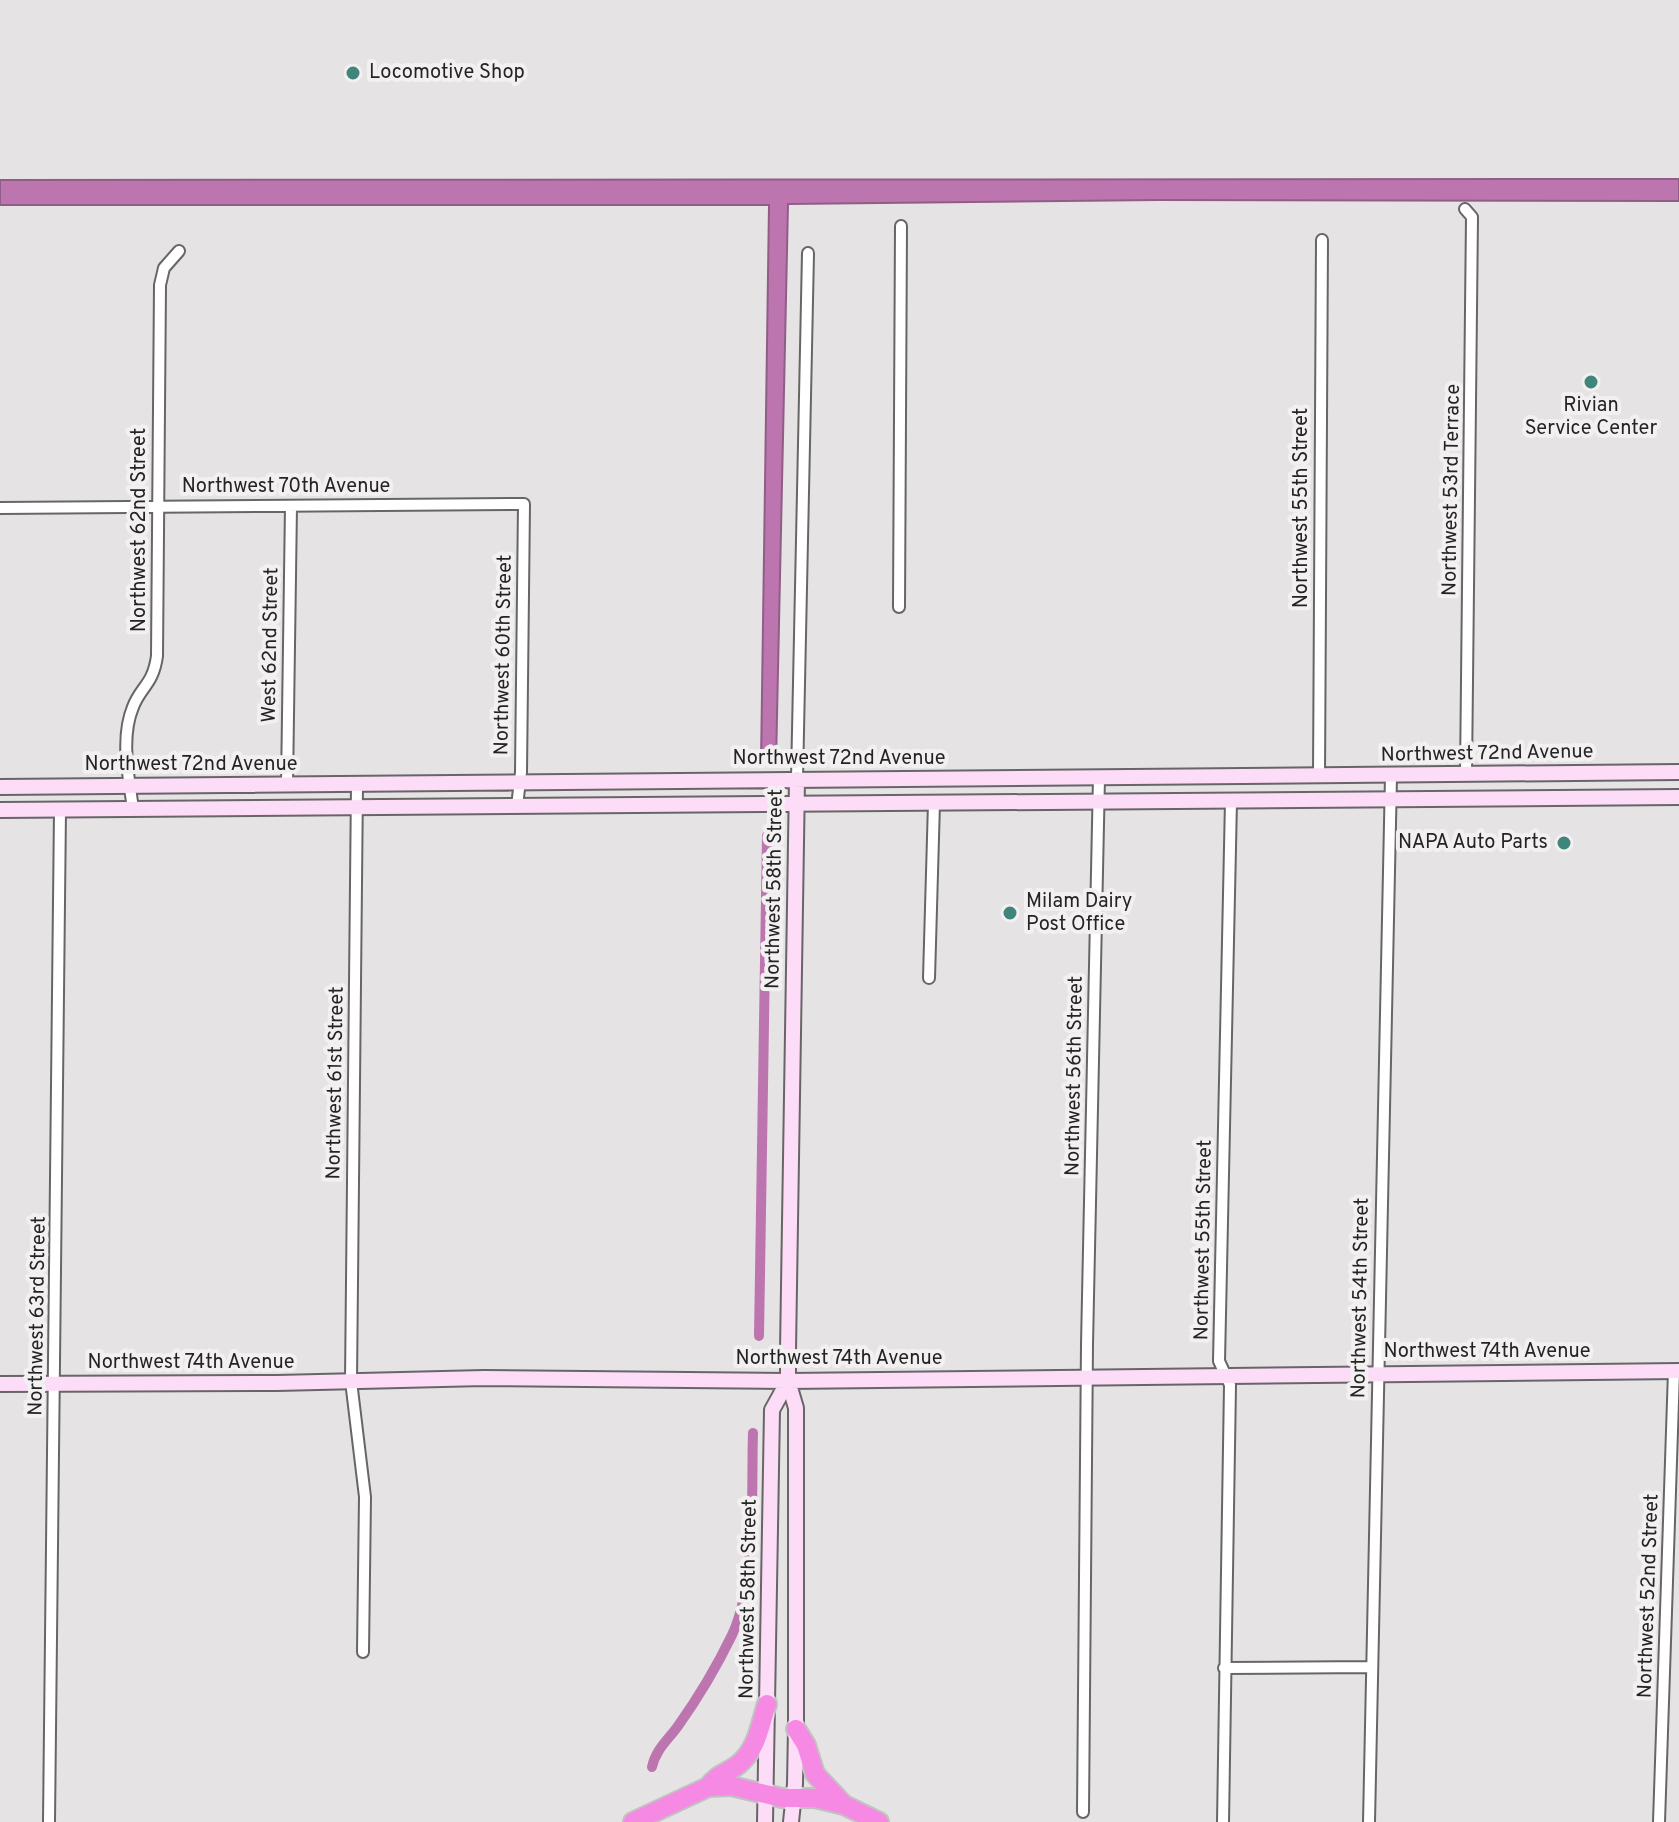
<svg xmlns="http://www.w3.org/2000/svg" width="1679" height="1822" font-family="Overpass,sans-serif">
<rect width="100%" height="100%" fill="#e6e3e5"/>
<path fill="#bd75b0" stroke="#8f5d86" stroke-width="2" d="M1679 179V201L1158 200 788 204 776 763 761 764 769 205H0V180Z"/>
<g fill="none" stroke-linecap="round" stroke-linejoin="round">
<path stroke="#bd75b0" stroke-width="10" d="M759 1336 767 836
M652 1767C656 1749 668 1740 678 1726 698 1698 717 1666 732 1635 757 1581 751 1492 753 1433"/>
<defs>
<path id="street" d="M1465 209 1472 217 1466 774
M0 508 524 504 521 772 517 806
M899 607 901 226
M1319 776 1322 240
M797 779 808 253
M357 784 351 1381 365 1497 363 1652
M287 785 291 506
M133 809C129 778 120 738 133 707 141 686 153 685 157 656L160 285 164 268 179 251
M929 978 934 803
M1224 1668 1372 1667
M1083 1812 1087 1344 1099 777
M49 1822 60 810
M1223 1822 1230 1385 1219 1361 1231 801
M1369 1822 1391 776
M1659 1822 1674 1371"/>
<path id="secondary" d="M0 787 1679 772
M0 810 1679 797
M0 1384 277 1383 484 1378 788 1381 1679 1371
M765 1822 772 1410 788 1381
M791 1822 795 1784 796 1729V1408L788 1381V1350L797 779"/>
<path id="highway" d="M796 1729 806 1745 815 1774 844 1805
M708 1787C718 1773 727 1774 739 1764 758 1748 760 1725 767 1704
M633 1822 708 1787 731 1786 782 1798H815L844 1805 879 1822"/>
</defs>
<use href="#street" stroke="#686567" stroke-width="14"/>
<use href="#secondary" stroke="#686567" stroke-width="18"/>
<use href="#highway" stroke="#c2c2c2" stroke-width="22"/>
<use href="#street" stroke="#fff" stroke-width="10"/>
<use href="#secondary" stroke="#fcdcf7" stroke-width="14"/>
<use href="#highway" stroke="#f589e3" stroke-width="18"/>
</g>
<g fill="#40857c" stroke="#f3f0f2" stroke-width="3">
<circle cx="353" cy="73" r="8"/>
<circle cx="1591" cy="382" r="8"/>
<circle cx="1564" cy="843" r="8"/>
<circle cx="1010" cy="913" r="8"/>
</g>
<g text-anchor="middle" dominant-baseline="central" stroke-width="8" stroke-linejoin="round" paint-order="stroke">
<g font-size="20" fill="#252425" stroke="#f3f0f2" text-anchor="start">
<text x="369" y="73">Locomotive Shop</text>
<text x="1591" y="406" text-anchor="middle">Rivian<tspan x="1591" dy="23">Service Center</tspan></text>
<text x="1548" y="843" text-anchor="end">NAPA Auto Parts</text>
<text x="1026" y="902">Milam Dairy<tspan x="1026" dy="23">Post Office</tspan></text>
</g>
<g font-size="20" fill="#252425" stroke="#f3f0f2">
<text x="286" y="487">Northwest 70th Avenue</text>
<text transform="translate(1452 490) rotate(-89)">Northwest 53rd Terrace</text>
<text transform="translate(1302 508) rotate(-90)">Northwest 55th Street</text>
<text transform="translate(140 530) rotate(-90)">Northwest 62nd Street</text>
<text transform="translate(271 645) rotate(-89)">West 62nd Street</text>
<text transform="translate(504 655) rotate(-89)">Northwest 60th Street</text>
<text transform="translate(1487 754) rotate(-1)">Northwest 72nd Avenue</text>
<text x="839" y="759">Northwest 72nd Avenue</text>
<text x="191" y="765">Northwest 72nd Avenue</text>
<text transform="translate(775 889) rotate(-89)">Northwest 58th Street</text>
<text transform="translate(1075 1076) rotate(-89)">Northwest 56th Street</text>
<text transform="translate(336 1083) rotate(-89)">Northwest 61st Street</text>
<text transform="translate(1204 1240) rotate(-89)">Northwest 55th Street</text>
<text transform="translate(1361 1298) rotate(-89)">Northwest 54th Street</text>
<text transform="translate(38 1316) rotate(-89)">Northwest 63rd Street</text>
<text x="1487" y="1352">Northwest 74th Avenue</text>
<text x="839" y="1359">Northwest 74th Avenue</text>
<text x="191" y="1363">Northwest 74th Avenue</text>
<text transform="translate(1649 1596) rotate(-88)">Northwest 52nd Street</text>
<text transform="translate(749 1599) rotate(-89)">Northwest 58th Street</text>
</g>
</g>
</svg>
